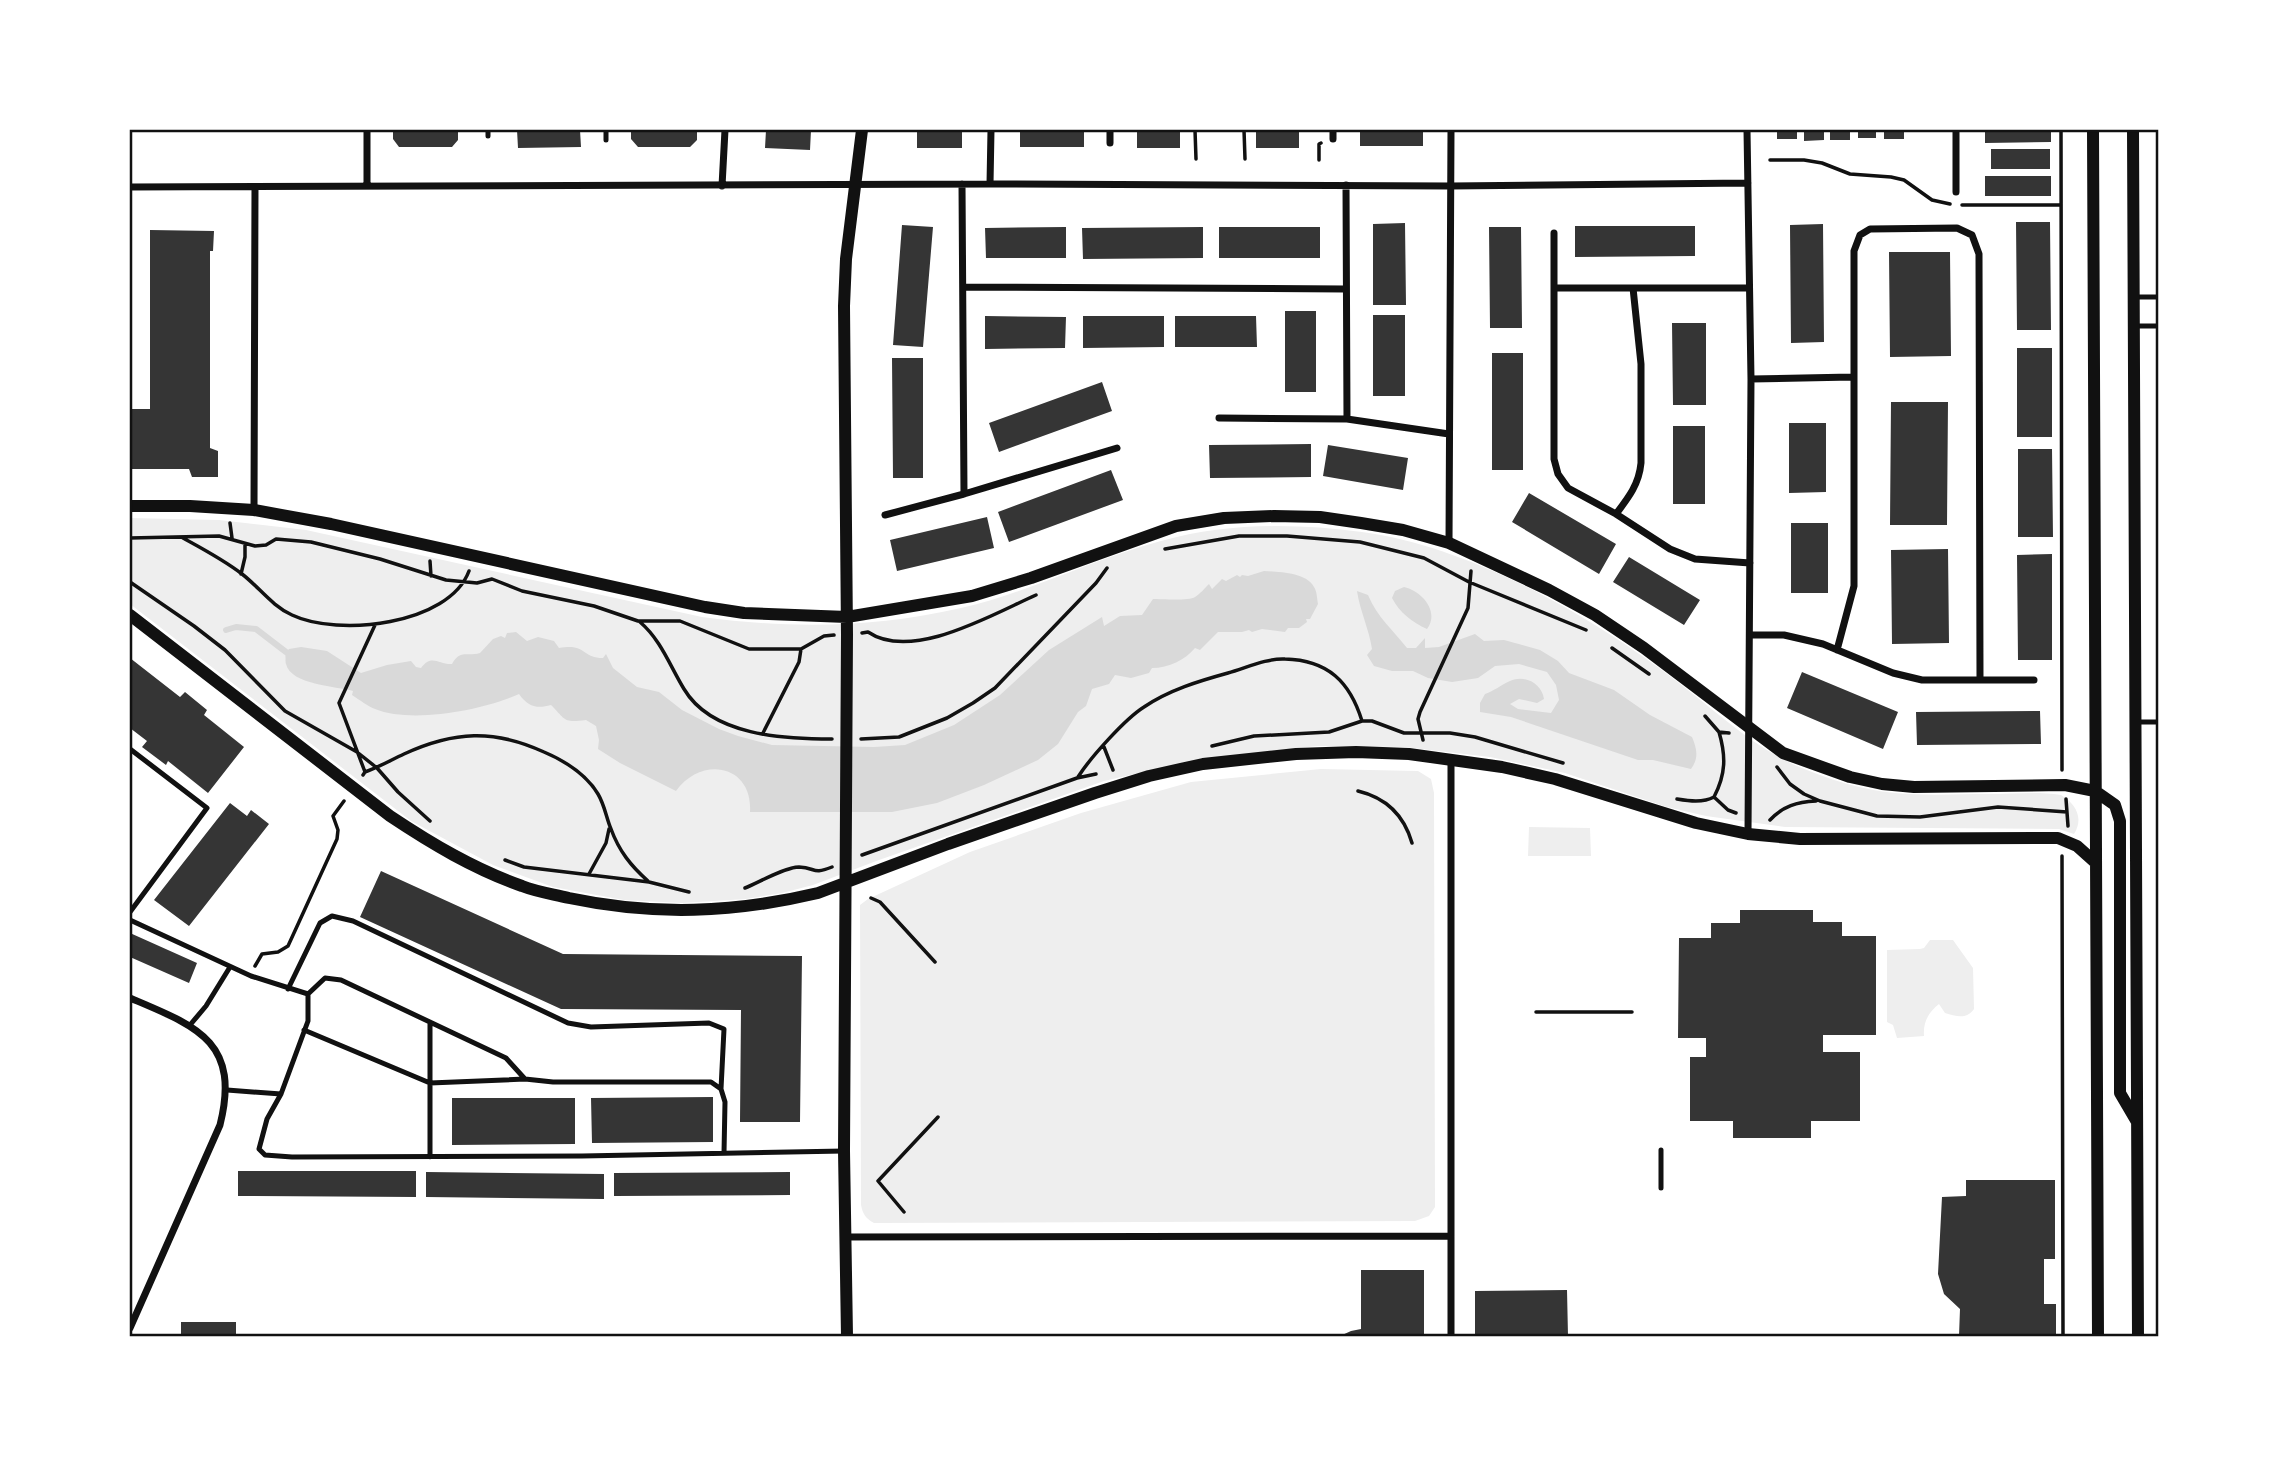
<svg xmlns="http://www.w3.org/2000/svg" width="2288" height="1466" font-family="'Nunito Sans',sans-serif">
<rect width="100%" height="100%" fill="#fff"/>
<path fill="#eee" d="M130 518 219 520 306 530 702 617C792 629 873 628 961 608 1030 592 1093 559 1161 541 1227 523 1293 523 1362 532 1470 546 1593 617 1679 683 1717 712 1753 747 1797 766 1828 779 1861 790 1895 793 1926 796 1958 794 1989 794 2012 794 2038 791 2061 795 2076 804 2084 818 2074 834L2059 829 1785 827 1706 816 1667 807 1565 773 1490 757 1404 747 1318 746 1201 759 1104 781 879 860 813 885 782 893 746 899 682 903 624 900 553 887 493 865 411 821 130 604Z
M1321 769 1418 771 1431 779 1434 793 1435 1207 1429 1216 1415 1221 874 1223C865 1218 863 1214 861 1205L860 905 868 899 970 852 1081 813 1191 782Z
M1529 827 1590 828 1591 856H1528Z
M1930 940H1953L1973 968 1974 1009C1966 1020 1956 1016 1945 1013L1939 1004C1928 1013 1923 1022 1924 1036L1897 1038 1893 1025 1887 1022V950L1920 949 1924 948Z"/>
<path fill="#d9d9d9" d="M1264 571C1278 572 1306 572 1314 587 1317 591 1317 599 1318 604L1310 619H1306L1307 622 1299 628H1288L1285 632 1262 629 1252 632 1249 630 1242 632H1218L1200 650 1195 648C1185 660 1169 668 1152 668L1149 673 1131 678 1115 675 1109 684 1092 689 1086 706 1078 712 1058 744 1038 760 984 785 937 803 892 812H750C753 765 702 755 676 791L620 763 598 749 599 740 596 726 586 720C563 723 566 720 551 705 537 709 528 707 519 694 484 710 412 724 375 709 367 706 360 700 352 695L353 691C336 686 291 685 286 664 285 661 286 657 285 653L289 649 301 647 327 651 361 673 387 665 411 661 416 667 421 668C432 653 439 665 452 664 460 649 467 657 480 653L493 639 501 636 505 638 507 633 516 632 527 641 538 637 554 641 559 648C587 643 581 658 603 658L606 654 613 668 637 687 659 692 682 710 719 729 738 736 772 745 874 747 905 745 954 725 1000 695 1049 650 1102 617 1104 626 1120 616 1142 615 1153 599C1162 599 1189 601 1195 597 1200 594 1205 588 1209 584L1212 589 1222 579 1226 581 1237 575 1240 577 1242 575 1248 576Z
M1404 587C1422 591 1440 612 1427 629 1413 623 1399 612 1392 598L1395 591Z
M1357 591 1368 595C1377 617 1393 630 1407 648H1416L1425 638V648L1439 647 1475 634 1484 641 1504 640 1540 650 1558 661 1569 673 1614 690 1650 715 1692 737C1697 749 1699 758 1691 769L1653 760H1638L1511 717 1480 712V703L1485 694C1494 691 1501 685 1510 681 1525 674 1542 684 1544 699L1537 703 1519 699 1510 704 1518 709 1551 713 1559 700 1556 685 1547 672 1519 664 1495 666 1478 678 1452 682 1428 678 1413 671H1392L1374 666 1367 655 1372 649C1369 629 1360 611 1357 591Z"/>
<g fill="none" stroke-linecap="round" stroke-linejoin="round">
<path stroke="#d9d9d9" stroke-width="6" d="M226 630 236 627 256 629 286 652"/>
</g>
<path fill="#353535" d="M393 130H458V140L452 147H399L393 139Z
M517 130H580L581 147 518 148Z
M631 130H697V140L690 147H638L631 139Z
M766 130H811L810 150 765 148Z
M917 130H962V148H917Z
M1020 130H1084V147H1020Z
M1137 130H1180V148H1137Z
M1256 130H1299V148H1256Z
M1360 130H1423V146H1360Z
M1777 130H1797V139H1777Z
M1804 130H1824V140L1804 141Z
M1830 130H1850V140H1830Z
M1858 130H1876V138H1858Z
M1884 130H1904V139H1884Z
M1985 130H2051V142L1985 143Z
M1991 149H2050V169H1991Z
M1985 176H2051V196H1985Z
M2016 222H2050L2051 330H2017Z
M1405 223 1406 305H1373V224Z
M1823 224 1824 342 1791 343 1790 225Z
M902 225 933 227 923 347 893 345Z
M1575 226H1695V256L1575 257Z
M1066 227V258H986L985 228Z
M1203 227V258L1083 259 1082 228Z
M1219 227H1320V258H1219Z
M1489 227H1521L1522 328H1490Z
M150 230 214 231 213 251H210V448L218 451V477H192L189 469H130V409H150Z
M1889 252H1950L1951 356 1890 357Z
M1285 311H1316V392H1285Z
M1373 315H1405V396H1373Z
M985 316 1066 317 1065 348 985 349Z
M1083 316H1164V347L1083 348Z
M1175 316H1256L1257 347H1175Z
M1672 323H1706V405H1673Z
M2017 348H2052V437H2017Z
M1492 353H1523V470H1492Z
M892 358H923V478H893Z
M1102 382 1112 411 999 452 989 423Z
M1891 402H1948L1947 525H1890Z
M1789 423H1826V492L1789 493Z
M1673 426H1705V504H1673Z
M1311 444V477L1210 478 1209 445Z
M1328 445 1408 458 1403 490 1323 476Z
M2018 449H2052L2053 537H2018Z
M1111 470 1123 500 1009 542 998 512Z
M1529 493 1616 544 1599 574 1512 522Z
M987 517 994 548 897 571 890 540Z
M1791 523H1828V593H1791Z
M1948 549 1949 643 1892 644 1891 550Z
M2052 554V660H2018L2017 555Z
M1629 557 1700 600 1684 625 1613 582Z
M130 658 180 697 185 692 207 710 204 715 244 747 208 793 168 761 166 765 142 747 147 741 130 728Z
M1802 672 1898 712 1883 749 1787 708Z
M2040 711 2041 744 1917 745 1916 712Z
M230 803 247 816 251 810 269 824 189 926 154 900Z
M381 871 563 954 802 956 800 1122H740L741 1010 561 1009 360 917Z
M1740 910H1813V922H1842V936H1876V1035H1823V1052H1860V1121H1811V1138H1733V1121H1690V1057H1706V1038H1678L1679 938H1711V923H1740Z
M130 933 197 963 189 983 130 957Z
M713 1097V1142L592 1143 591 1098Z
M452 1098H575V1144L452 1145Z
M238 1171H416V1197L238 1196Z
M426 1172 604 1174V1199L426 1197Z
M790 1172V1195L614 1196V1173Z
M1966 1180H2055V1259H2044V1304H2056V1336H1959L1960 1309 1944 1294 1938 1274 1942 1197 1966 1196Z
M1361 1270H1424V1336H1340L1351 1331 1361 1329Z
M1567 1290 1568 1336H1475V1291Z
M181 1322H236V1336H181Z"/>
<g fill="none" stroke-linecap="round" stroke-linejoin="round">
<path stroke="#111" stroke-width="3.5" d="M1195 130 1196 159
M1244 130 1245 159
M2061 130 2062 770
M1319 160V144L1321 143
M1770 160H1804L1822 163 1850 174 1891 177 1904 180 1932 200 1950 204
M1962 205H2061
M230 523 232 538
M130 538 219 536 255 546 266 545 276 539 311 542 380 559 446 580 477 583 492 579 522 591 594 606 638 621H680L749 649H801L824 636 834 635
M183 538C203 549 224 560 242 574 259 587 272 606 292 615 338 637 449 625 469 571
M1165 549 1239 536H1287L1360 542 1424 558 1469 582 1586 630
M430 561 431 576
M241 574 245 557V545
M130 582 194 626 225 650 285 711 357 752 377 768 398 792 430 821
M640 622C661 640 670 666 684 689 712 736 784 739 832 739
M862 633 868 632C912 662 993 614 1036 595
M1612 648 1649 674
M1705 716 1719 732 1729 733
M763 733 799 662 801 649
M861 739 899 737 947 718 973 703 995 688 1096 583 1107 568
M1423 740 1418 719 1420 712 1468 608 1471 571
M1212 746 1254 736 1329 732 1362 721H1372L1404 733H1450L1475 737 1563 763
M1104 747 1113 770
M1777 767 1790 784 1804 794 1820 801 1877 816 1920 817 1998 807 2067 812
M365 772C379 767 391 760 404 754 454 731 494 729 544 752 565 761 586 774 598 794 605 806 606 817 611 829 619 851 631 866 648 881
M363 775 365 772 339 703 375 625
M1078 777C1090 758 1125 719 1144 707 1169 690 1199 681 1228 673 1246 668 1267 658 1285 659 1328 660 1350 682 1362 721
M1358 791C1387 798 1404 815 1412 843
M1714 797C1726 774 1726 756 1719 732
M1677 799C1689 801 1703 803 1714 797L1728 810 1736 813
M2066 799 2068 826
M1770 820C1783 806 1797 802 1816 801
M862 855 1077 778 1096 774
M2062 856 2063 1336
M505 860 524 867 649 882 689 892
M589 874 606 843 609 829
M745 888C758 883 785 867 799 867 817 868 812 875 832 867
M871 898 880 902 935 962
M255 966 262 954 278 952 288 946 337 839 338 830 333 816 344 801
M1536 1012H1632
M904 1212 878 1181 938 1117"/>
<path stroke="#111" stroke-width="5" d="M488 130V136
M606 130V140
M2134 297H2158
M2134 326H2158
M2135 722H2158
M130 749 207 808 130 912
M130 920 251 976 308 994V1021L281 1094 227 1090
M288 989 320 923 332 916 353 921 568 1023 591 1027 709 1023 724 1029 721 1089
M308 994 325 978 341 980 506 1058 525 1079 553 1082H711L721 1089 725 1102 724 1153
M190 1025 206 1006 230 967
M304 1030 430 1083 525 1079
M281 1094 267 1119 259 1149 265 1155 292 1157 582 1156 844 1151
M1661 1150V1188
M430 1157V1022"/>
<path stroke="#111" stroke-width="7" d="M1333 130V139
M1747 130 1751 379 1748 834
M1956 130V192
M1110 143V130
M962 184 964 494
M990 184 991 130
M1346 185 1347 419
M367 186V130
M722 186 725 130
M130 187 990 184 1451 186 1748 183
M1554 233V459L1558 474 1568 488 1616 514 1670 549 1695 559 1750 563
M963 287 1345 289
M1554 288H1749
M1751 379 1852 377
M1219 418 1347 419 1449 434
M254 510 255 187
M1616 514C1629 497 1639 484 1641 463V364L1633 288
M885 515 964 494 1117 448
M1449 543 1451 130
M1750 635H1784L1823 644 1893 673 1922 680H2034
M1837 650 1854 586V251L1860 235 1870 229 1957 228 1972 235 1979 254 1980 680
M1451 759V1336
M130 998C196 1026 241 1041 220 1125L130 1328
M845 1237 1451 1236"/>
<path stroke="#111" stroke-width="12" d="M2093 130 2098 1336
M2133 130 2138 1336
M130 506H190L254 510 331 524 705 607 744 613 847 617 972 596 1031 578 1176 526 1224 518 1274 516 1320 517 1361 523 1403 530 1449 543 1549 590 1595 615 1644 648 1783 753 1850 777 1882 784 1914 787 2065 785 2095 791 2115 805 2120 821V1093L2137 1122
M130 615 390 816C432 844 474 869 522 886 537 892 553 894 569 898 654 916 734 913 818 893L948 844 1095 793 1149 776 1203 764 1296 754 1356 752 1409 754 1502 767 1555 779 1696 823 1748 834 1800 839 2058 838 2077 846 2096 863
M847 1336 844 1151 847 634 844 306 846 259 862 130"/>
</g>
<rect width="2288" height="1466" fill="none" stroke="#ffffff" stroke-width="262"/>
<rect x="131" y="131" width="2026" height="1204" fill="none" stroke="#111" stroke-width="2.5"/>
</svg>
